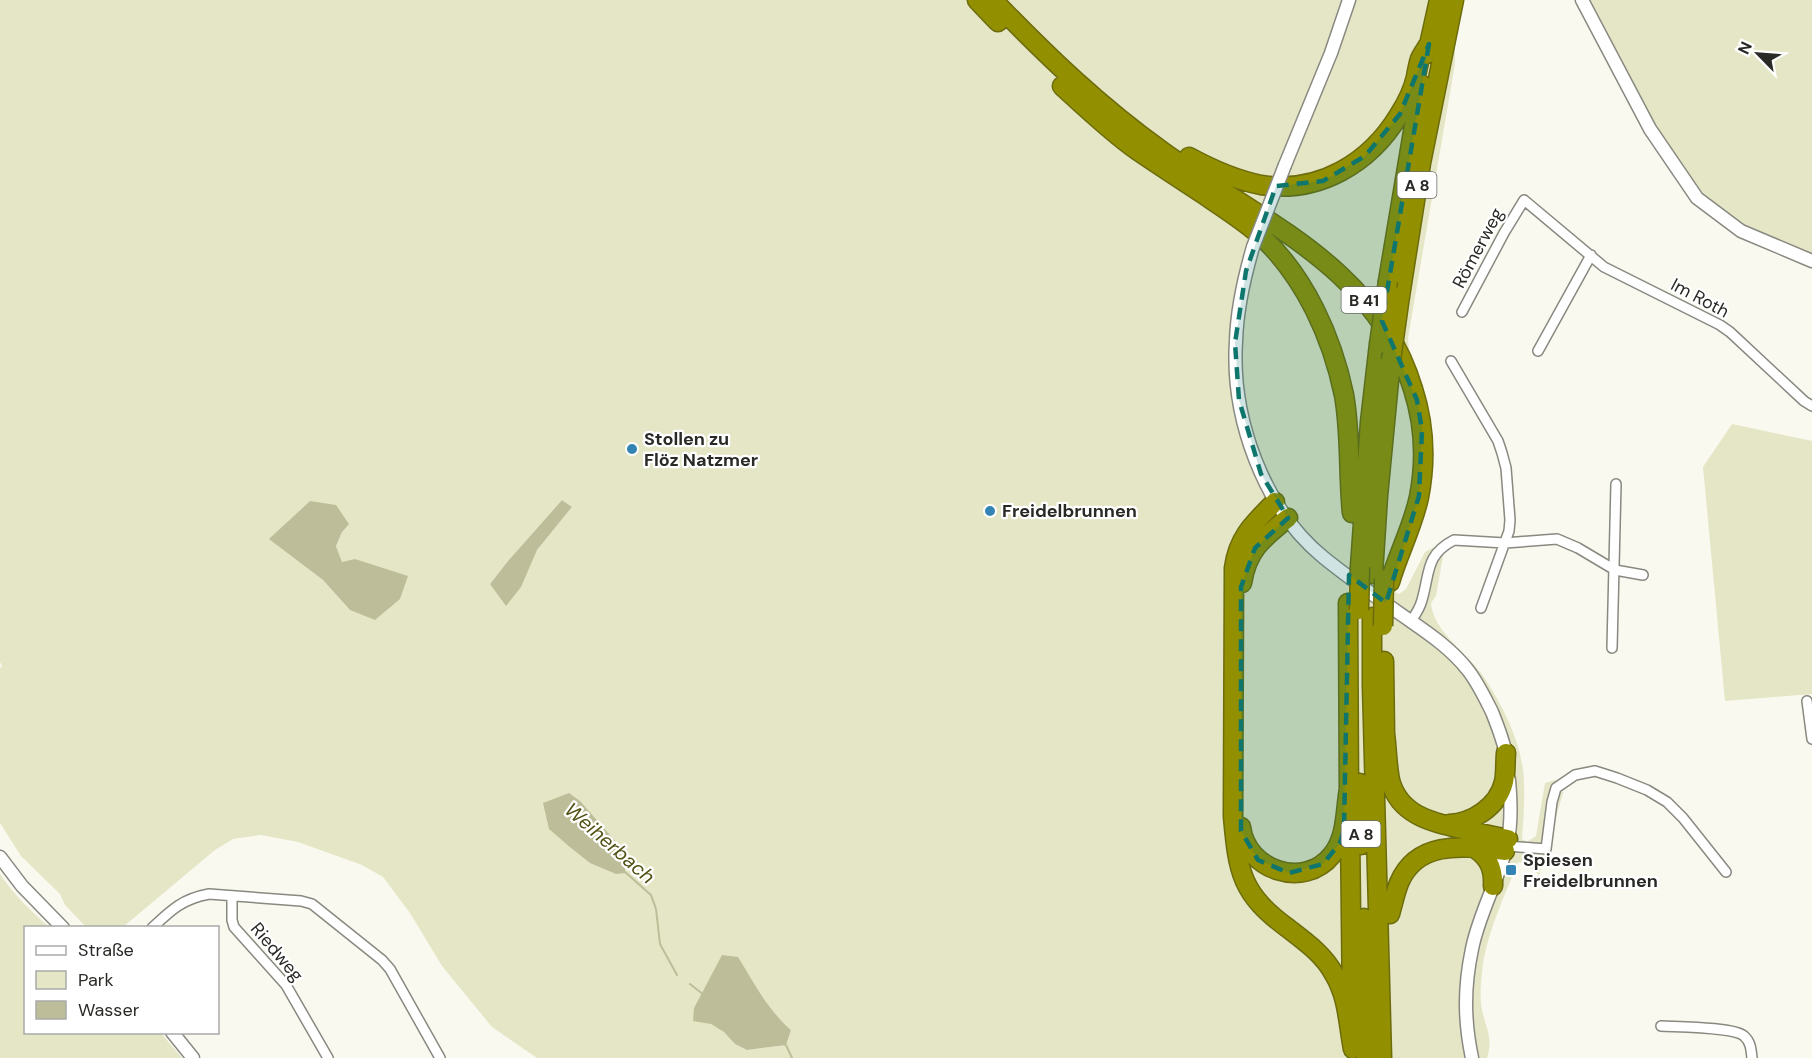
<svg xmlns="http://www.w3.org/2000/svg" width="1812" height="1058" font-family="'DM Sans',sans-serif">
<rect width="100%" height="100%" fill="#f9f9f0"/>
<path fill="#e5e6c6" fill-rule="evenodd" d="M0 0H1463L1455 39V64L1408 338 1409 349 1418 371 1427 417 1394 584 1395 592 1399 594 1406 589 1425 552 1438 545 1443 556 1436 596 1431 603C1433 630 1464 651 1481 673 1502 703 1524 746 1524 784 1525 802 1523 821 1522 839L1527 842 1536 836 1545 783 1555 780 1559 782 1563 793 1539 875 1526 864 1518 862C1504 898 1486 934 1482 972 1481 982 1480 994 1481 1004 1484 1026 1494 1035 1487 1058H537L492 1027 442 966 410 913 383 877 362 865 298 842 261 835 233 839 215 850 123 927H86L65 905 60 894 21 856 0 823V668L2 666 0 662ZM562 500 572 507 537 550 490 584 508 561ZM310 501 342 532 336 546 342 562 350 610 323 580 270 539ZM757 989 777 1017 791 1030 785 1045 747 1050 735 1044 725 1032 711 1024 694 1009 702 994Z
M1586 0H1812V254L1742 226 1698 196 1657 131Z
M1732 424 1812 441V694L1725 701 1703 467Z
M0 874C13 894 31 911 49 927L26 928V1032L161 1033 182 1058H0Z"/>
<path fill="#bdbe99" d="M562 500 572 507 537 550 521 587 506 606 490 584 508 561Z
M310 501 336 505 349 524 342 532 336 546 342 562 355 559 408 576 400 599 375 620 350 610 323 580 269 539Z
M569 793 580 801 617 843 626 873 616 874 590 863 571 848 549 829 543 803Z
M722 955 738 957C754 983 768 1010 791 1030L786 1045 747 1050 735 1044 724 1032 711 1024 693 1021 694 1008Z"/>
<g fill="none" stroke-linecap="round" stroke-linejoin="round">
<path stroke="#bdbe99" stroke-width="2" d="M625 872 651 895 656 909 660 944 677 975
M690 984 704 995
M783 1044 786 1045 792 1058"/>
<defs>
<path id="minor" d="M1462 312 1504 233 1524 200 1604 267 1720 325 1730 332 1804 401 1812 406
M1538 351 1591 255
M1451 361 1498 441 1502 453 1506 468 1510 520 1509 531 1481 608
M1411 621C1416 614 1420 608 1422 600 1430 573 1425 555 1454 540L1505 543 1557 539 1578 548 1615 570 1643 575
M1612 648 1616 484
M1807 701 1812 739
M1507 846 1546 849 1552 802 1556 788 1575 775 1595 771 1617 778 1647 790 1667 802 1683 818 1726 872
M232 896V920L234 927 286 985 328 1058
M152 928C171 910 182 899 209 894L301 901 312 904 382 960 390 969 440 1058
M1661 1026C1677 1027 1734 1027 1744 1036 1751 1042 1751 1050 1752 1058"/>
<path id="tertiary" d="M1582 0 1650 129 1697 198 1741 231 1812 261
M1285 165 1331 53 1349 0
M1253 247C1244 278 1237 308 1236 341 1231 417 1263 508 1323 557 1351 580 1382 601 1412 622 1431 635 1452 650 1467 669 1477 681 1485 698 1492 712 1498 727 1505 744 1507 760
M0 857 22 886 63 928
M172 1032 193 1058
M1472 1058C1464 1020 1464 987 1472 949 1479 913 1499 880 1507 844 1512 824 1511 801 1509 780"/>
<path id="motorway" d="M977 0 998 22
M993 0C1046 55 1100 107 1162 151 1257 220 1376 265 1413 389 1424 423 1426 461 1419 497 1413 526 1398 554 1390 582
M1427 54 1439 0
M1062 86C1086 108 1111 132 1138 151 1160 166 1183 181 1206 196 1225 209 1244 221 1261 236 1305 277 1332 337 1344 395 1351 434 1348 474 1352 513
M1189 157C1211 169 1236 180 1261 185 1319 194 1370 163 1399 115 1406 104 1413 90 1416 77 1417 71 1418 65 1420 59 1422 54 1426 49 1429 44
M1388 281 1421 84
M1400 296 1421 163 1454 0
M1275 502C1254 523 1238 537 1234 568L1233 816C1238 873 1241 894 1289 929 1306 942 1324 955 1334 974 1348 997 1348 1023 1353 1049
M1360 567 1370 422 1379 344
M1373 574 1378 496 1391 360
M1242 583C1247 550 1263 538 1288 518
M1348 603 1349 800
M1372 617V685L1382 1058
M1384 661 1385 738
M1385 734C1387 749 1387 765 1390 780 1399 815 1431 822 1462 829 1478 833 1493 836 1508 839
M1360 783 1361 845
M1449 824C1472 823 1498 807 1504 782 1506 773 1505 763 1506 753
M1241 827C1246 870 1304 890 1332 855 1347 837 1345 811 1349 789
M1350 827 1352 1007
M1474 848C1489 857 1494 869 1493 886
M1390 914C1393 904 1395 893 1399 883 1418 838 1467 847 1505 851
M1364 918 1366 1058"/>
</defs>
<use href="#minor" stroke="#898981" stroke-width="12"/>
<use href="#tertiary" stroke="#898981" stroke-width="15"/>
<use href="#motorway" stroke="#6d6c0d" stroke-width="21"/>
<use href="#minor" stroke="#fff" stroke-width="9"/>
<use href="#tertiary" stroke="#fff" stroke-width="12"/>
<use href="#motorway" stroke="#929000" stroke-width="18"/>
<defs>
<path id="tertiary-bridge" d="M1253 247 1285 165"/>
<path id="motorway-bridge" d="M1379 344 1388 281
M1391 360 1400 296
M1359 610 1360 567
M1383 626 1384 579"/>
</defs>
<use href="#tertiary-bridge" stroke="#898981" stroke-width="15" stroke-linecap="butt"/>
<use href="#motorway-bridge" stroke="#6d6c0d" stroke-width="21" stroke-linecap="butt"/>
<use href="#tertiary-bridge" stroke="#fff" stroke-width="12"/>
<use href="#motorway-bridge" stroke="#929000" stroke-width="18"/>
</g>
<path fill="#0f766e" fill-opacity="0.2" stroke="#0f766e" stroke-width="4.5" stroke-dasharray="12 8" stroke-linejoin="round" d="M1429 44 1382 321 1417 400 1422 430 1419 496 1386 603 1349 575 1344 829 1340 843 1323 864 1289 873 1258 860 1241 831V587L1255 548 1288 518 1261 474 1239 400 1235 343 1246 271 1276 186 1323 181 1365 156 1400 114Z"/>
<g fill="#3483b5" stroke="#fff" stroke-width="2">
<circle cx="632" cy="449" r="6"/>
<circle cx="990" cy="511" r="6"/>
<rect x="1505" y="864" width="12" height="12" rx="3"/>
</g>
<g text-anchor="middle" dominant-baseline="central" stroke-width="4.5" stroke-linejoin="round" paint-order="stroke">
<g fill="#fff" stroke="#696a67" stroke-width="1.5">
<rect x="1397.5" y="172" width="39" height="26" rx="4.5"/>
<rect x="1341.5" y="287" width="45" height="26" rx="4.5"/>
<rect x="1341.5" y="821" width="39" height="26" rx="4.5"/>
</g>
<g font-size="16" font-weight="bold" fill="#292a26">
<text x="1417" y="185">A 8</text>
<text x="1364" y="300">B 41</text>
<text x="1361" y="834">A 8</text>
</g>
<g font-size="18" fill="#292a26" stroke="#fff">
<text transform="translate(1478 248) rotate(-62)">Römerweg</text>
<text transform="translate(1700 298) rotate(28)">Im Roth</text>
<text transform="translate(277 952) rotate(50)">Riedweg</text>
</g>
<g font-size="18" font-weight="bold" fill="#292a26" stroke="#fff" text-anchor="start">
<text x="644" y="439">Stollen zu<tspan x="644" dy="21">Flöz Natzmer</tspan></text>
<text x="1002" y="511">Freidelbrunnen</text>
<text x="1523" y="860">Spiesen<tspan x="1523" dy="21">Freidelbrunnen</tspan></text>
</g>
<g font-size="20" font-style="italic" fill="#525215" stroke="#fff">
<text transform="translate(610 843) rotate(41)">Weiherbach</text>
</g>
</g>
<rect x="24" y="926" width="195" height="108" fill="#ffffff" stroke="#a9aaa8" stroke-width="1.5"/>
<rect x="36" y="946" width="30" height="9" fill="#ffffff" stroke="#a9aaa8" stroke-width="1.5"/>
<text x="78" y="956" font-size="18" fill="#292a26">Straße</text>
<rect x="36" y="971" width="30" height="18" fill="#e5e6c6" stroke="#a9aaa8" stroke-width="1.5"/>
<text x="78" y="986" font-size="18" fill="#292a26">Park</text>
<rect x="36" y="1001" width="30" height="18" fill="#bdbe99" stroke="#a9aaa8" stroke-width="1.5"/>
<text x="78" y="1016" font-size="18" fill="#292a26">Wasser</text>
<g transform="translate(1758 54) rotate(295)" stroke="#ffffff" stroke-width="4.5" paint-order="stroke">
<path d="M0-4.5L10 22L0 15L-10 22Z" fill="#292a26"/>
<text y="-9" font-size="16" font-weight="bold" text-anchor="middle" fill="#292a26">N</text>
</g>
</svg>
